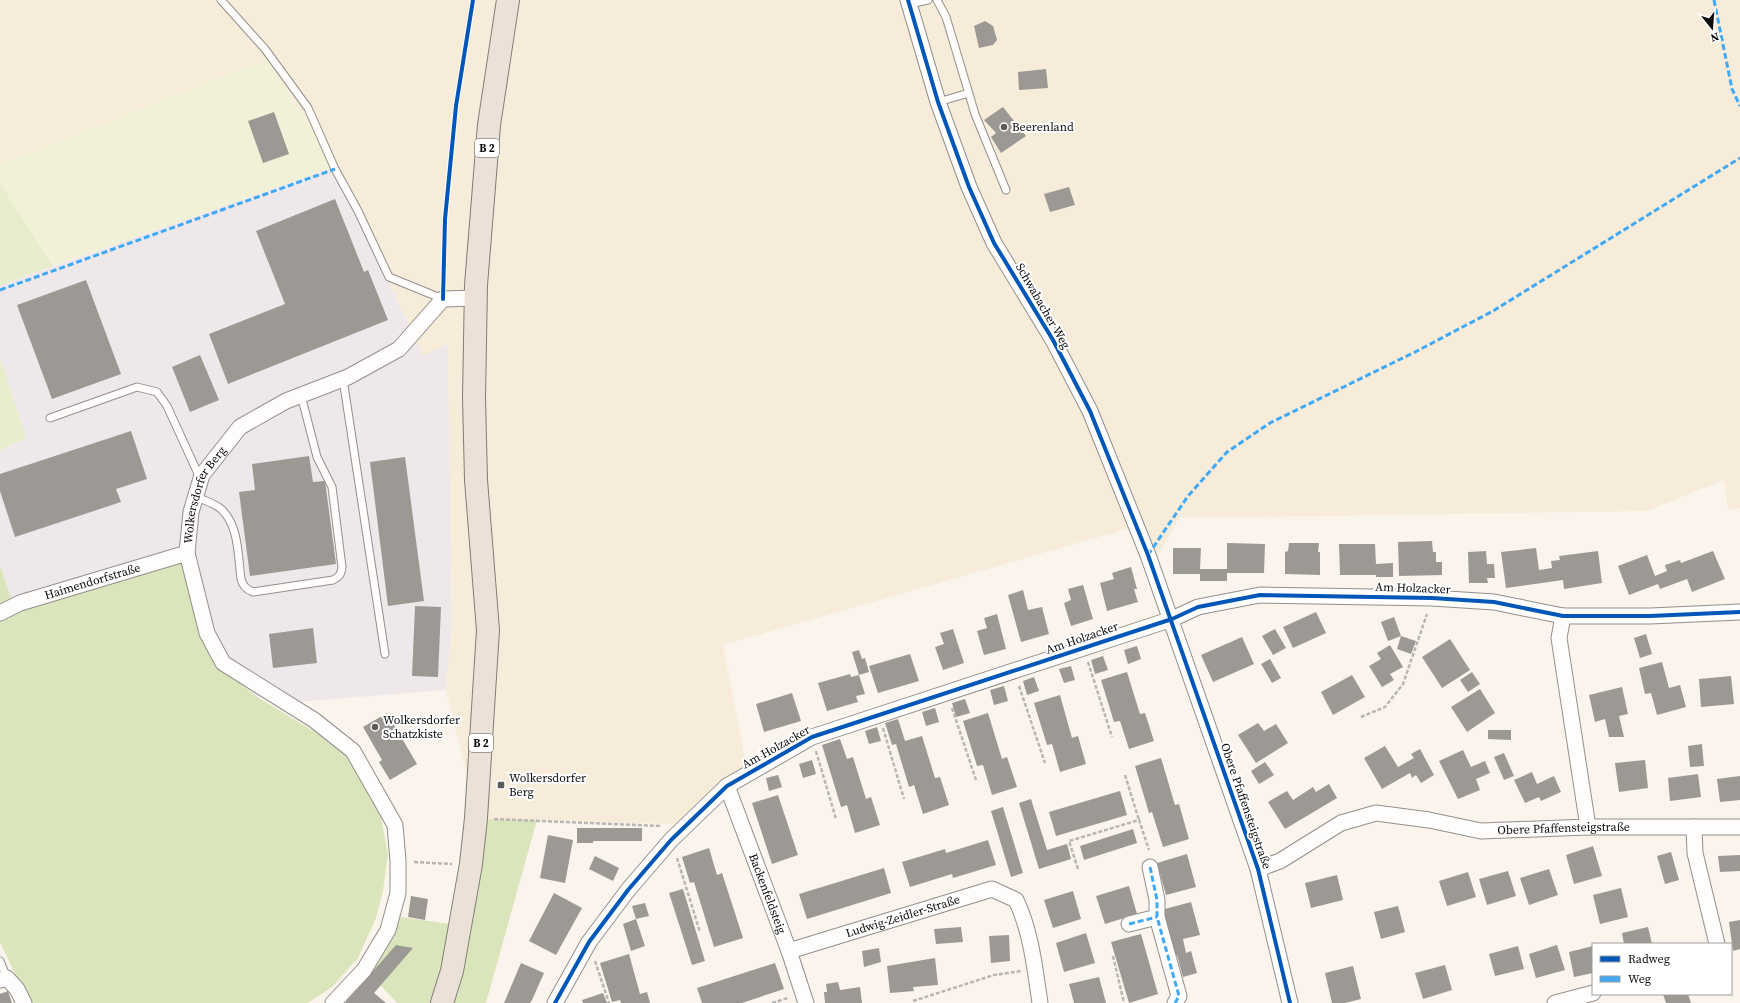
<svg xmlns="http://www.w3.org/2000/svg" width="1740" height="1003" font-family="'Source Serif 4',serif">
<rect width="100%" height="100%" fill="#faf4ed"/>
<path fill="#efe8eb" d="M335 167 423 355 448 343 452 626 446 690 296 702 257 697 219 666 199 635 179 550 11 598 0 565V450L26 438 0 356V285Z"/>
<path fill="#f6ecd9" d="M0 0H1740V508L1728 509 1724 480 1647 511 1179 518 1150 570 1130 528 723 645 747 770 721 787 675 824 478 819 446 690 452 626 448 344 423 356 335 167 267 60 0 165Z"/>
<path fill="#e8edcd" d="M0 183 53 266 0 285Z
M0 356 26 438 0 450Z"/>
<path fill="#dbe5bc" d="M179 550 199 635 219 666 257 697 315 732 350 759 380 812 388 854 383 891 376 918 358 958 332 987 308 1003H29L0 942V565L11 598Z
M478 819 537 820 486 1003H397L368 972 400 917 465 926Z"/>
<path fill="#f1f1d7" d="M267 60 335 167 53 266 0 183V165Z"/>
<path fill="#9c9894" d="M985 21 993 26 997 40 993 45 979 48 974 26Z
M1046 69 1048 88 1019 90 1018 72Z
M1003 107 1026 136 1001 153 991 137 996 133 984 120Z
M274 112 289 154 263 163 248 121Z
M1069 187 1075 205 1050 212 1044 194Z
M335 199 364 272 368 270 388 320 228 384 209 334 285 304 256 231Z
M86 280 121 374 52 399 17 305Z
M200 355 219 400 190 412 172 367Z
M131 431 147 479 116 489 121 502 15 537 0 491V474Z
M309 456 313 482 325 481 336 564 250 576 239 492 255 490 252 464Z
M405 457 424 601 388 606 370 462Z
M1432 541 1433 552H1436V562H1442V575L1399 576 1398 542Z
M1227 543 1265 544 1264 573H1227V581H1200V574H1173V548H1201L1200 569H1227Z
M1289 543H1319L1318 552H1320V575L1285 574V552L1288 551Z
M1339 544H1375L1376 564 1393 563V577H1376V575H1340Z
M1536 548 1539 570 1552 568 1551 561 1560 560 1559 556 1598 551 1602 583 1564 589 1563 580 1506 588 1501 552Z
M1486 551 1487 564H1494L1495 578H1487L1488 583H1469L1468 552Z
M1713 551 1725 579 1692 592 1687 579 1660 589 1658 584 1629 595 1618 566 1647 555 1655 576 1667 571 1665 565 1680 560 1681 563Z
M1131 567 1137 589H1134L1138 602 1107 611 1100 583 1114 579 1112 573Z
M1083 585 1093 619 1071 626 1064 603 1071 600 1068 589Z
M1023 590 1028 610 1042 607 1049 634 1021 642 1008 595Z
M415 606 441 607 438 677 412 676Z
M1316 612 1326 633 1293 648 1283 627Z
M997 614 1006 649 984 655 977 631 987 628 984 618Z
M1394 617 1401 636 1388 641 1381 622Z
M313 628 317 663 273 668 269 634Z
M953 629 964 663 943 670 935 647 944 644 940 633Z
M1275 629 1286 648 1273 655 1262 636Z
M1646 634 1652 654 1640 658 1634 638Z
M1401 636 1416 641 1411 654 1397 649Z
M1242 637 1254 664 1213 682 1201 655Z
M1450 639 1470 670 1442 688 1422 657Z
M1390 645 1403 667 1390 674 1394 680 1382 687 1369 666 1381 659 1377 653Z
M1137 646 1141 659 1128 664 1124 650Z
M859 650 862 659 865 658 869 672 859 675 852 652Z
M910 654 919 681 878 693 869 666Z
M1103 656 1108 670 1095 674 1091 660Z
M1270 659 1281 678 1272 683 1261 664Z
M1662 662 1669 688 1680 685 1686 707 1657 715 1651 693 1645 694 1639 668Z
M1071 666 1075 680 1064 683 1059 669Z
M1127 672 1140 714 1145 713 1154 741 1129 749 1120 721 1114 722 1101 680Z
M1472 672 1480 684 1468 692 1460 680Z
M850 674 851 677 859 675 865 694 856 696 858 702 827 711 818 683Z
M1352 675 1365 697 1333 715 1321 692Z
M1731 676 1734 704 1701 707 1699 679Z
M1034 677 1039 691 1027 695 1023 681Z
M1004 686 1008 701 994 705 990 690Z
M1622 687 1628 714 1619 716 1624 737H1609L1605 719 1595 722 1589 695Z
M1480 689 1495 713 1467 732 1451 707Z
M792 693 801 721 764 732 756 704Z
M1060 695 1072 738 1078 736 1086 764 1060 772 1052 744 1047 745 1034 703Z
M965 699 970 713 956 717 952 703Z
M935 708 939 722 926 726 922 712Z
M387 713 417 764 390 780 379 762 382 760 363 727Z
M988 713 1002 759 1007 757 1017 787 992 795 983 765 977 766 963 721Z
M898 719 905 741 922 736 935 778 940 777 949 805 923 814 914 785 909 787 896 744 892 745 885 723Z
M1258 723 1264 731 1276 724 1288 743 1256 763 1238 735Z
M877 727 881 741 869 744 865 731Z
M1488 730H1511V740L1488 739Z
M840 739 847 759 853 757 866 799 871 797 880 825 855 833 847 805 841 807 822 745Z
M1702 744 1704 766 1690 767 1688 746Z
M1385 746 1398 767 1414 758 1411 754 1420 749 1434 775 1421 783 1416 775 1412 778 1410 773 1382 789 1364 758Z
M1463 750 1471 767 1485 761 1490 773 1476 779 1480 790 1458 799 1439 761Z
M1504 753 1514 776 1504 780 1494 757Z
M1161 758 1175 805 1179 804 1189 839 1163 847 1152 812 1149 813 1135 766Z
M812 760 816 774 803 778 799 764Z
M1645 760 1648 788 1619 792 1615 763Z
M1265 762 1274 775 1259 784 1251 771Z
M1532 772 1537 784 1554 776 1561 792 1541 801 1539 797 1525 803 1514 780Z
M1698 774 1701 797 1670 801 1668 778Z
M778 775 782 787 769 791 766 778Z
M1740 776V800L1720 802 1717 779Z
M1329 784 1337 798 1285 829 1268 802 1287 791 1293 800 1313 787 1316 792Z
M1120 791 1127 815 1056 836 1049 812Z
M778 795 798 855 772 864 752 803Z
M1031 799 1047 850 1067 844 1071 859 1039 869 1019 803Z
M1003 807 1023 873 1011 877 991 811Z
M577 828H642V841H593V843H577Z
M1133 829 1137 843 1084 860 1080 846Z
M548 835 573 840 565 883 540 878Z
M988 840 996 865 953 878 952 874 910 887 902 862 945 849 946 853Z
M1593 846 1602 876 1574 884 1566 855Z
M709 848 717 875 722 873 743 938 714 947 694 882 690 883 682 857Z
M1671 852 1679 880 1665 884 1657 856Z
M1187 854 1196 887 1166 895 1157 863Z
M1740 855V871L1720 872 1718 856Z
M595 856 619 868 613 881 589 869Z
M884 868 891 893 807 919 799 894Z
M1549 869 1558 895 1529 905 1520 878Z
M1508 871 1516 896 1487 905 1479 879Z
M1468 872 1476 897 1447 906 1439 881Z
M1337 875 1343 900 1311 908 1305 883Z
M1129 886 1137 914 1105 924 1096 896Z
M1621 888 1628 917 1600 924 1593 895Z
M683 889 705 961 692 965 669 893Z
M1073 891 1081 919 1053 928 1044 900Z
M554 893 582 908 556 955 529 941Z
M411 896 428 899 425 920 408 917Z
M1191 902 1200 935 1183 939 1186 953 1191 951 1197 973 1183 977 1177 955 1174 956 1161 910Z
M645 903 649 916 636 919 632 906Z
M1398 906 1405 932 1381 939 1374 912Z
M636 919 645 946 631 951 623 924Z
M1740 920V949L1733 951 1729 922Z
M961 927 963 942 936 944 934 929Z
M1648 927 1652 944H1624L1622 933Z
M1086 933 1095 963 1064 972 1056 943Z
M1141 934 1158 994 1129 1003 1111 942Z
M1009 935 1010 961 991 963 989 936Z
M396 945 413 948 374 993 386 1003H345Z
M1557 945 1565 970 1536 978 1529 954Z
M1518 946 1524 969 1495 976 1489 954Z
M1593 946V973L1574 977 1569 952Z
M879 948 881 962 864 967 862 951Z
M629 954 640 994 647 992 650 1003H621L620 1000 612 1002 600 963Z
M935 958 938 985 913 987 914 991 890 993 887 966Z
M521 963 544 973 532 1000 530 1003H504Z
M775 963 784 989 742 1003H702L697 988Z
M1445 965 1452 990 1423 999 1415 973Z
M1353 966 1361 999 1345 1003H1332L1325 973Z
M1099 977 1106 1003H1074L1069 984Z
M838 982 840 990 860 987 862 1003H825L824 992H827L826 984Z
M8 991 12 1003H0V994Z
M603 993 607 1003H583L582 1000Z
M1663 994H1688L1691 1003H1666Z"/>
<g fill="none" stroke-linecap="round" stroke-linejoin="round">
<defs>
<path id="lane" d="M221 0 265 49 308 108 335 169 358 211 389 277 443 299
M937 0 946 17 975 114 1006 190
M909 4 928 0
M938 102 969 93
M343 379 385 654
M50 418 137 387 157 392 167 406 200 478
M196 497C204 500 214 503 221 509 239 525 238 556 241 579 243 586 246 589 253 592L333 580C339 577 341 575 342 567L332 487 317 457 301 395
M0 961 7 978"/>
<g id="street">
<path d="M908 0 938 102 969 187 994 243 1053 340 1090 411 1148 555 1258 869 1290 1003"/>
<path id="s1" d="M0 613 20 603 187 553"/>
<path d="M1563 616 1559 638 1588 827"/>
<path id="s2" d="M727 786 789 951 806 1003"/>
<path d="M1694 827 1695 853 1717 944"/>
<path d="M1150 867 1157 900V917L1179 996 1175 1003"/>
<path id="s3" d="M1258 869 1280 861 1341 823 1376 813 1429 820 1481 831 1588 827H1740"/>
<path d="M1129 924 1157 917"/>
<path id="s4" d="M789 951 992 889 1016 900C1031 931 1035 969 1040 1003"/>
<path d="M0 980 7 978 17 989 24 1003"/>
<path id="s5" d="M333 1003 364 970 388 930 398 893V861L395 825 353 751 314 720 223 663 207 633 187 553 191 512 202 475 240 427 286 401 348 377 399 349 443 299 476 298"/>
<path d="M555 1003 589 942 628 890 671 840 727 786 812 737 1172 619 1198 607 1260 595 1432 598 1494 602 1563 616H1650L1740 612"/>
<path d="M1555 1003 1593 993"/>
</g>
<path id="primary" d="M442 1003 452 971 471 864 476 818 488 630 476 480 474 398 476 285 489 125 508 0"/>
</defs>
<use href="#lane" stroke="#928f8c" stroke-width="9"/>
<use href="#street" stroke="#928f8c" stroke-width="17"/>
<use href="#primary" stroke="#7f7d7a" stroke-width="24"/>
<path stroke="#b7b6b5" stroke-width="2.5" stroke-dasharray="4 2" stroke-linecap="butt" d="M1088 662 1112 737
M1019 686 1045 763
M952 708 976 780
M1361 717 1385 707 1403 684 1427 614
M883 728 904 799
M816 751 836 819
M1125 775 1139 820
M494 819 662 826
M677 858 700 932
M414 862 452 864
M1078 869 1069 841 1139 820 1149 850
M1113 956 1124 1003
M595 961 609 1003
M913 1001 994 975 1021 971
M772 1003 788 998"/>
<use href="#lane" stroke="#fefdfc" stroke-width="7"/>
<use href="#street" stroke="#fefdfc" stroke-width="15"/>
<use href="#primary" stroke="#ebe1d7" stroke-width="22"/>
<path stroke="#3fa9f5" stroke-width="3" stroke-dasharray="6 3" stroke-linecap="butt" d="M1714 0 1732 89 1740 106
M0 290 335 169
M1148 555 1188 496 1227 452 1270 423 1417 351 1493 311 1740 158
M1150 867 1157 900V917L1179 996 1175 1003
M1129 924 1157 917"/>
<defs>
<path id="cycleway" d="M908 0 938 102 969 187 994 243 1053 340 1090 411 1148 555 1258 869 1290 1003
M443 299 445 219 456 106 473 0
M555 1003 589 942 628 890 671 840 727 786 812 737 1172 619 1198 607 1260 595 1432 598 1494 602 1563 616H1650L1740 612"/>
</defs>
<use href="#cycleway" stroke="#fff" stroke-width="6"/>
<use href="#cycleway" stroke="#0057b8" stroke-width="4"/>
</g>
<g fill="#5e5c59" stroke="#fff" stroke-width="1.5">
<circle cx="1004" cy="127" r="4"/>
<circle cx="375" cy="727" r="4"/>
<rect x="497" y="781" width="8" height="8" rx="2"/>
</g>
<g text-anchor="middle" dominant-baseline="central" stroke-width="4" stroke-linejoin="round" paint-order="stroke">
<g fill="#fff" stroke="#545454" stroke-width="1">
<rect x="475" y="139" width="24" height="18" rx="3"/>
<rect x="469" y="734" width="24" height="18" rx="3"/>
</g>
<g font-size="11" font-weight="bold" fill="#0a0a0a">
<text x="487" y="148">B 2</text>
<text x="481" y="743">B 2</text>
</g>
<g font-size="12" fill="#0a0a0a" stroke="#fff" text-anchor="start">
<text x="1012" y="127">Beerenland</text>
<text x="383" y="720">Wolkersdorfer<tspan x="383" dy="14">Schatzkiste</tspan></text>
<text x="509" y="778">Wolkersdorfer<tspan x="509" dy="14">Berg</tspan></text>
</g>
<g font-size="12" fill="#0a0a0a" stroke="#fff">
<text transform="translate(1043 306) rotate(60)">Schwabacher Weg</text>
<text stroke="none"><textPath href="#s5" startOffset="619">Wolkersdorfer Berg</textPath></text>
<text stroke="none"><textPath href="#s1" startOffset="98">Haimendorfstraße</textPath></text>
<text transform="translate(1413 588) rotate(2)">Am Holzacker</text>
<text transform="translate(1082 638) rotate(-19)">Am Holzacker</text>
<text transform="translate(776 747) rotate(-29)">Am Holzacker</text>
<text transform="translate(1246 806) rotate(71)">Obere Pfaffensteigstraße</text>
<text stroke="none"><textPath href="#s3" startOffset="321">Obere Pfaffensteigstraße</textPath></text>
<text stroke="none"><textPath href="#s2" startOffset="115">Backenfeldsteig</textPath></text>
<text stroke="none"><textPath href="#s4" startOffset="119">Ludwig-Zeidler-Straße</textPath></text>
</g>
</g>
<rect x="1592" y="943" width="140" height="52" fill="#ffffff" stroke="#9d9d9d"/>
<rect x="1600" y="956" width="20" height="6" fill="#0057b8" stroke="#9d9d9d"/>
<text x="1628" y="963" font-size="12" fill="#0a0a0a">Radweg</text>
<rect x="1600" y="976" width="20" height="6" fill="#3fa9f5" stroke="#9d9d9d"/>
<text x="1628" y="983" font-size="12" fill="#0a0a0a">Weg</text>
<g transform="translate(1712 28) rotate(163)" stroke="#ffffff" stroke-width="3" paint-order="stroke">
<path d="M0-3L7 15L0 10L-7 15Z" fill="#0a0a0a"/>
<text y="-6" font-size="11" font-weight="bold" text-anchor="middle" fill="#0a0a0a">N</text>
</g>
</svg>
